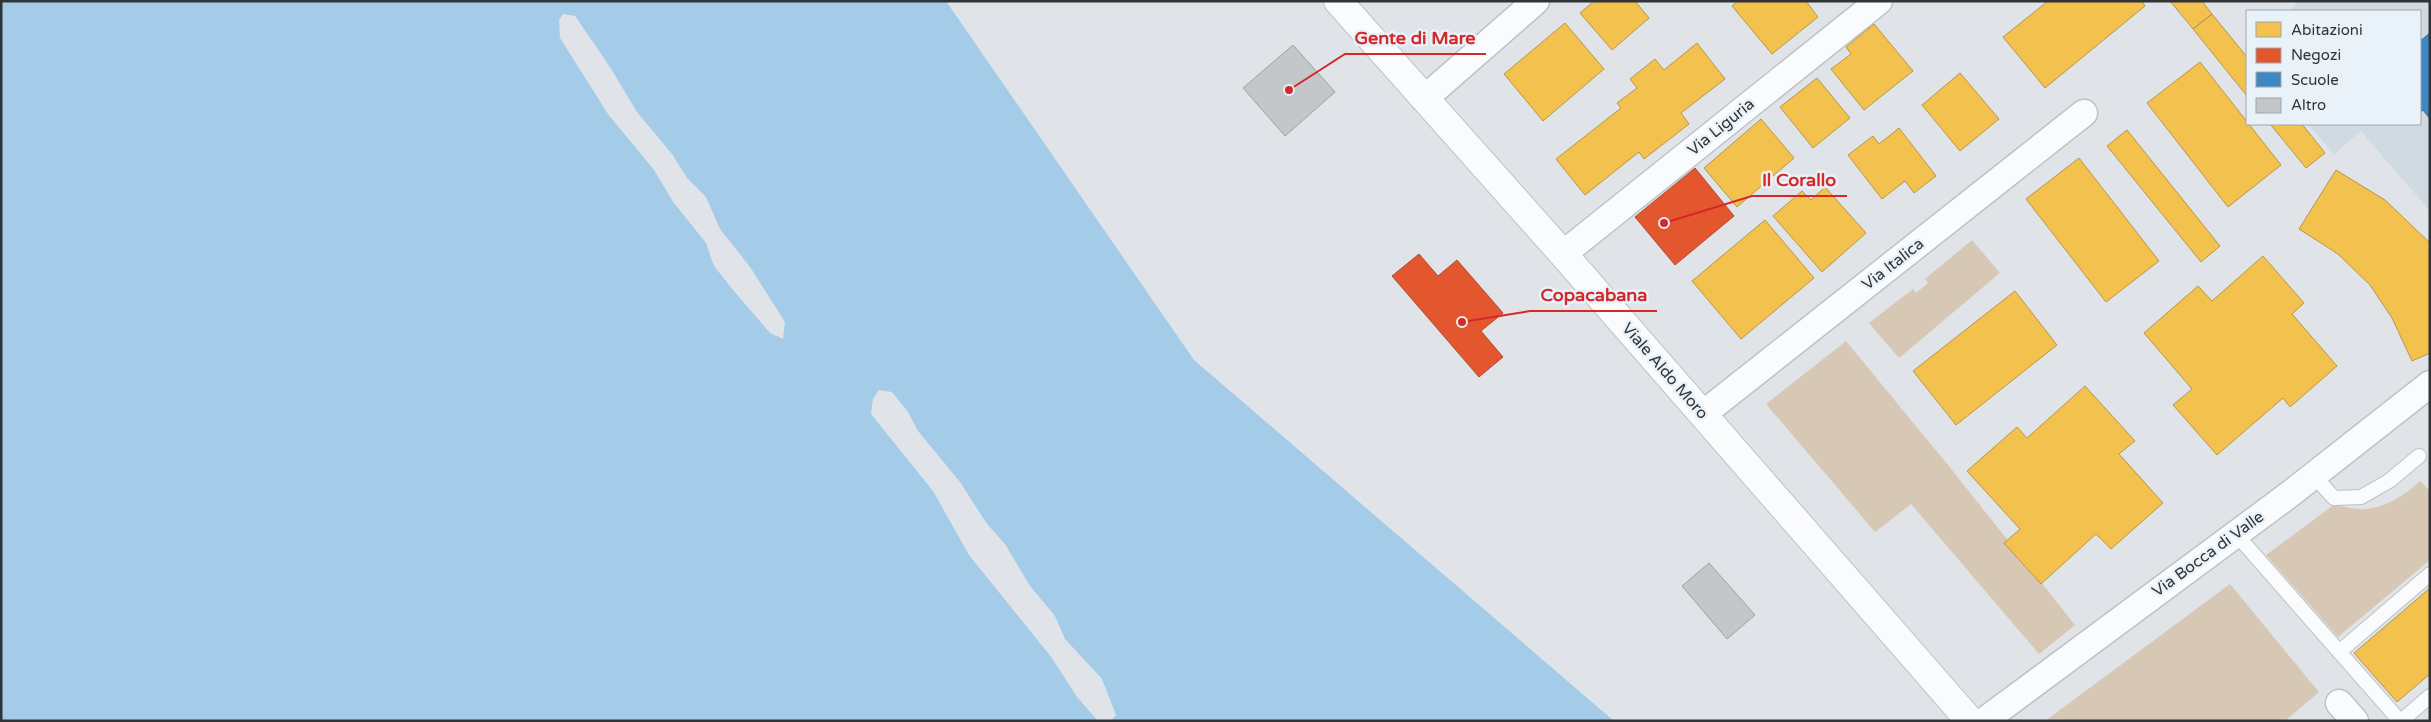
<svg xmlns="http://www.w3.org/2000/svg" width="2431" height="722" font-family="'Varela Round',sans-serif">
<rect width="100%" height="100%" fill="#e0e4e8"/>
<path fill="#d0dae3" d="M2299 1H2430V211L2361 131 2334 154 2308 124H2420V11H2288Z"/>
<path fill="#d7c7b5" d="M1972 240 2000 273 1899 358 1869 323 1913 289 1916 293 1928 283 1925 279Z
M1846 341 1948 465 2075 625 2039 654 1911 504 1875 532 1766 404Z
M2420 481 2430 491V560L2338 637 2266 555 2335 504C2343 506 2351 509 2359 509 2382 510 2404 496 2420 481Z
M2230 584 2319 692 2285 721H2045Z"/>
<path fill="#a4cce9" d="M1 1H946L1194 360 1614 721H1Z"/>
<path fill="#e0e4e8" d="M563 14 575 16 610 67 637 112 672 154 687 178 706 197 720 229 750 267 785 322 783 339 770 333 734 291 714 266 706 243 674 203 654 170 608 114 560 38 559 20Z
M879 390 892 392 908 412 918 431 960 482 987 524 1005 544 1030 586 1055 616 1065 639 1102 679 1116 715 1111 721H1098L1077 697 1052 658 969 555 933 491 871 414 873 399Z"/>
<path fill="#f2c14e" stroke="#b89747" d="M1594 1H1635L1649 18 1612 50 1580 13Z
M1738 1H1806L1818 17 1772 54 1732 6Z
M2048 1H2142L2145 6 2045 88 2003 37Z
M2170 1H2202L2212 14 2193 29Z
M2212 14 2247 57V96L2193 29Z
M1565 23 1604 69 1543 121 1504 74Z
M1874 24 1913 71 1864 110 1831 69 1851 54 1846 47Z
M1697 43 1725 79 1681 113 1689 124 1644 159 1639 152 1585 195 1556 159 1621 108 1617 103 1637 88 1630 79 1655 59 1664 70Z
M2200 62 2281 165 2228 207 2147 103Z
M1960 73 1999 119 1960 151 1922 105Z
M1817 78 1850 118 1813 148 1780 107Z
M1761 119 1794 158 1737 207 1704 168Z
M2270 124H2302L2325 153 2306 168Z
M1899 128 1936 176 1914 193 1905 181 1882 199 1848 155 1873 136 1879 144Z
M2127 130 2220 246 2201 262 2107 146Z
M2079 158 2159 261 2106 302 2026 199Z
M2336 170 2385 200 2430 243V353L2412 361 2392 318 2370 285 2338 254 2299 229Z
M1825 187 1866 233 1822 272 1773 216 1802 191 1811 200Z
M1765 220 1814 278 1741 339 1692 281Z
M2263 256 2304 303 2292 314 2337 366 2290 407 2283 398 2217 455 2173 405 2192 389 2144 333 2198 286 2212 301Z
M2015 291 2057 345 1956 425 1913 371Z
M2085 386 2135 441 2119 454 2163 503 2111 549 2096 534 2041 584 2004 543 2020 529 1967 471 2017 427 2027 438Z
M2430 588V674L2397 702 2354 653Z"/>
<path fill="#e4572e" stroke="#ae4c31" d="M1695 168 1734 216 1675 265 1635 217Z
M1419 254 1438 276 1457 260 1503 313 1481 331 1503 357 1479 377 1392 276Z"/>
<path fill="#3f88c5" stroke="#3b6f9a" d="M2430 33V119L2423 110 2420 113V41Z"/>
<path fill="#c3c7ca" stroke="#9ea1a4" d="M1293 45 1335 92 1285 136 1243 88Z
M1709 563 1755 615 1727 639 1682 586Z"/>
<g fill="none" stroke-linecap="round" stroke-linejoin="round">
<defs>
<path id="service" d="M2314 476 2334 498 2361 497 2389 481 2419 456
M2236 534 2400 721
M2339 652 2430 574
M2401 721 2430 696"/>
<path id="minor" d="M1424 99 1536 1
M1563 254 1879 1
M1703 414 2084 113
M2339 703 2355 721
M1984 721 2290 494 2430 384"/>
<path id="tertiary" d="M1338 1 1563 254 1970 721"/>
</defs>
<use href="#service" stroke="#bec2c5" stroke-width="16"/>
<use href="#minor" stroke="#bec2c5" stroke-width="29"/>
<use href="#tertiary" stroke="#bec2c5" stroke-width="30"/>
<use href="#service" stroke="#fafbfc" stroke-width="14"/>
<use href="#minor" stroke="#fafbfc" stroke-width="26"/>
<use href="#tertiary" stroke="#fafbfc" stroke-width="28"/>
</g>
<g text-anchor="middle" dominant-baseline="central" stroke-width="5" stroke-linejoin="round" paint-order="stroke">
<g font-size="16" fill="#313437" stroke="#e9f2f9">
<text transform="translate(1721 127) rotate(-39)">Via Liguria</text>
<text transform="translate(1893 264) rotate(-38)">Via Italica</text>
<text transform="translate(1665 371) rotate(49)">Viale Aldo Moro</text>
<text transform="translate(2208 554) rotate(-36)">Via Bocca di Valle</text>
</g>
</g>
<path fill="none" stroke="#d62828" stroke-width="2" d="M1289 90L1345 54H1486M1664 223L1752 196H1847M1462 322L1530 311H1657"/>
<g fill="#d62828" stroke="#e9f2f9" stroke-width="2">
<circle cx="1289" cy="90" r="5"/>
<circle cx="1664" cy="223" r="5"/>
<circle cx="1462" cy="322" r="5"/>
</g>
<g font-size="18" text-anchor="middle" font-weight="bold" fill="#d62828" stroke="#e9f2f9" stroke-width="5" stroke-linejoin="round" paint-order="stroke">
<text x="1415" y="44">Gente di Mare</text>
<text x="1799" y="186">Il Corallo</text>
<text x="1594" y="301">Copacabana</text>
</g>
<rect width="2431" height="722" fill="none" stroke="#313437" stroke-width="5"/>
<rect x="2246" y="10" width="175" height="115" fill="#e9f2f9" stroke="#9fa6ab"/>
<rect x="2256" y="22" width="25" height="15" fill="#f2c14e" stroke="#9fa6ab"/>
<text x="2291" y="35" font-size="15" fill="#313437">Abitazioni</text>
<rect x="2256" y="48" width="25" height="15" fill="#e4572e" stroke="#9fa6ab"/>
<text x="2291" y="60" font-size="15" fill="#313437">Negozi</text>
<rect x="2256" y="72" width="25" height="15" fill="#3f88c5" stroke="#9fa6ab"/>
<text x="2291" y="85" font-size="15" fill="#313437">Scuole</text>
<rect x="2256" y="98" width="25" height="15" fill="#c3c7ca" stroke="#9fa6ab"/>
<text x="2291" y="110" font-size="15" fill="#313437">Altro</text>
</svg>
